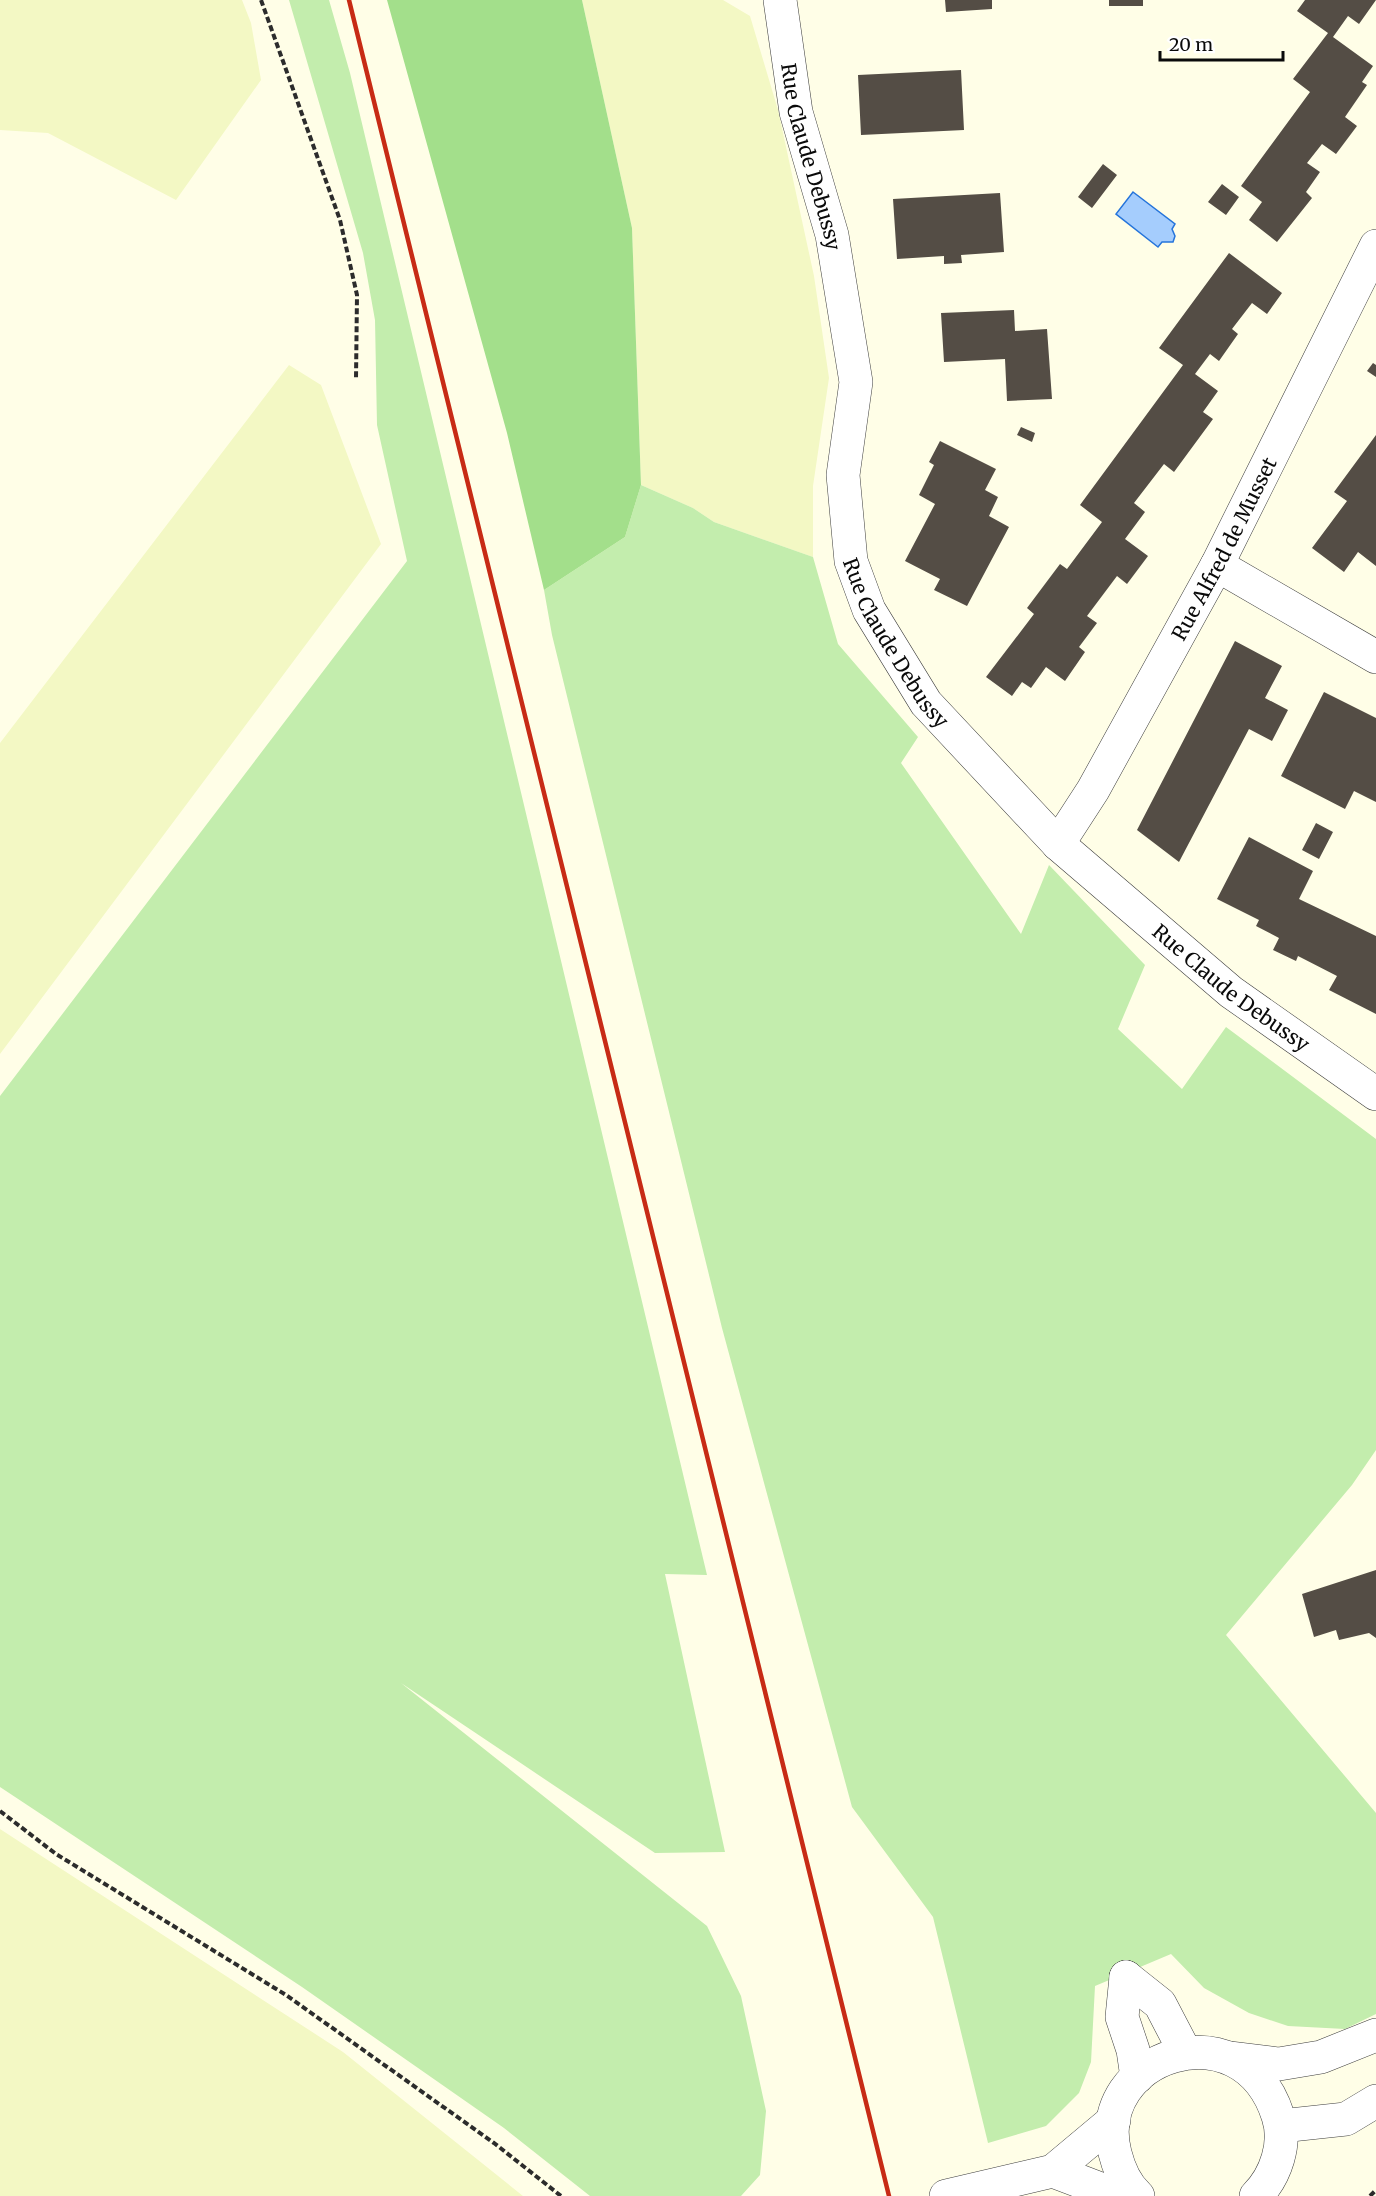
<svg xmlns="http://www.w3.org/2000/svg" width="1376" height="2196" font-family="Merriweather,serif">
<rect width="100%" height="100%" fill="#fffee7"/>
<path fill="#f3f8c4" d="M0 0H242L251 23 261 80 176 200 48 133 0 130Z
M582 0H723L750 16 778 110 814 276 829 378 813 486V557L714 522 693 508 641 485 632 228Z
M289 365 321 385 381 544 0 1054V743Z
M0 1829 343 2052 523 2196H0Z"/>
<path fill="#c3edad" d="M289 0H329L350 73 707 1575 665 1574 725 1852 655 1853 401 1683 707 1926 741 1996 766 2111 760 2175 741 2196H590L504 2128 302 1987 0 1787V1096L407 561 377 425 375 320 363 253Z
M641 485 693 508 714 522 813 557 838 644 918 737 901 763 1021 934 1049 865 1145 965 1118 1029 1182 1089 1226 1027 1376 1139V1450L1352 1485 1226 1635 1376 1813V2014L1345 2029 1288 2026 1249 2013 1204 1988 1171 1954 1095 1986 1091 2062 1079 2093 1046 2126 988 2143 933 1917 852 1807 722 1328 552 635 544 590 625 537Z"/>
<path fill="#a3df8b" d="M387 0H582L632 228 641 485 625 537 544 590 507 433Z"/>
<path fill="#a5cdfd" stroke="#2574db" stroke-width="1.5" d="M1133 192 1175 224 1172 229 1175 236 1173 242H1162L1158 247 1116 214Z"/>
<path fill="#544d45" d="M945 0H992V9L946 12Z
M1109 0H1143V6H1109Z
M1305 0H1376L1359 24 1348 16 1333 37 1373 66 1362 82 1367 85 1345 117 1357 126 1336 154 1322 144 1307 163 1320 172 1306 192 1312 198 1277 242 1249 220 1262 202 1241 186 1310 92 1293 79 1328 33 1297 11Z
M961 70 964 130 861 135 858 75Z
M1103 164 1117 175 1092 208 1078 197Z
M1222 184 1239 197 1226 215 1208 202Z
M1000 193 1004 252 961 255 962 263 944 264V256L897 259 893 199Z
M1229 253 1282 293 1267 314 1252 303 1232 329 1238 334 1219 361 1210 354 1195 374 1218 391 1203 412 1213 419 1174 472 1164 464 1134 503 1145 512 1125 539 1148 556 1127 584 1117 576 1087 616 1097 623 1079 647 1085 652 1065 681 1046 667 1031 688 1022 682 1012 696 986 677 1034 614 1027 608 1060 564 1067 569 1102 522 1080 505 1183 365 1159 348Z
M1014 310 1015 331 1047 329 1052 399 1007 401 1005 359 944 362 941 313Z
M1373 363 1376 365V377L1367 371Z
M1021 427 1035 433 1032 442 1017 435Z
M1376 435V566L1358 552 1344 572 1312 548 1347 501 1334 492Z
M940 441 996 469 985 490 998 497 989 516 1009 527 967 606 934 590 940 579 905 561 935 504 919 495 934 465 929 462Z
M1235 641 1282 666 1265 698 1288 710 1272 741 1249 729 1179 862 1137 830Z
M1324 692 1376 718V802L1354 791 1345 809 1281 776Z
M1316 823 1333 832 1319 859 1302 850Z
M1249 837 1313 871 1299 899 1376 936V1014L1329 990 1337 976 1298 956 1296 961 1273 950 1279 938 1256 926 1259 920 1217 899Z
M1376 1570V1638L1369 1633 1339 1640 1336 1630 1314 1637 1302 1594Z"/>
<g fill="none" stroke-linecap="round" stroke-linejoin="round">
<defs>
<g id="minor">
<path id="s1" d="M780 0 796 112 832 235 856 382 843 475 851 561 869 610 926 703 1058 844 1231 992 1376 1094"/>
<path d="M1217 565 1376 657"/>
<path id="s2" d="M1058 844 1093 790 1217 565 1376 246"/>
<path d="M1126 1977 1122 2017 1133 2050 1137 2077"/>
<path d="M1126 1977 1160 2004 1185 2052"/>
<path d="M1231 2058 1279 2064 1321 2057 1376 2035"/>
<path d="M1281 2126 1346 2119 1376 2101"/>
<path d="M1053 2171 1100 2189 1131 2190"/>
<path d="M946 2196 1053 2171 1114 2120"/>
<path d="M1138 2196C1126 2185 1119 2169 1115 2153 1090 2057 1242 2003 1278 2116 1287 2143 1276 2176 1256 2196"/>
</g>
</defs>
<use href="#minor" stroke="#3d3d3d" stroke-width="34"/>
<path stroke="#2c2c2c" stroke-width="4" stroke-dasharray="6 3" stroke-linecap="butt" d="M261 0 340 220 357 295 356 379
M0 1811 56 1854 286 1995 494 2143 561 2196
M1370 2196 1376 2190"/>
<use href="#minor" stroke="#fff" stroke-width="33"/>
<path stroke="#c72b15" stroke-width="4.5" d="M349 0 889 2196"/>
</g>
<g text-anchor="middle" dominant-baseline="central" stroke-width="6" stroke-linejoin="round" paint-order="stroke">
<g font-size="20" fill="#0a0a0a" stroke="#fff">
<text stroke="none"><textPath href="#s1" startOffset="160">Rue Claude Debussy</textPath></text>
<text stroke="none"><textPath href="#s2" startOffset="339">Rue Alfred de Musset</textPath></text>
<text stroke="none"><textPath href="#s1" startOffset="664">Rue Claude Debussy</textPath></text>
<text stroke="none"><textPath href="#s1" startOffset="1150">Rue Claude Debussy</textPath></text>
</g>
</g>
<path d="M1160 51v9h123v-9" fill="none" stroke="#0a0a0a" stroke-width="3"/>
<text x="1169" y="51" font-size="18" fill="#0a0a0a" stroke="#ffffff" stroke-width="4.5" paint-order="stroke">20 m</text>
</svg>
